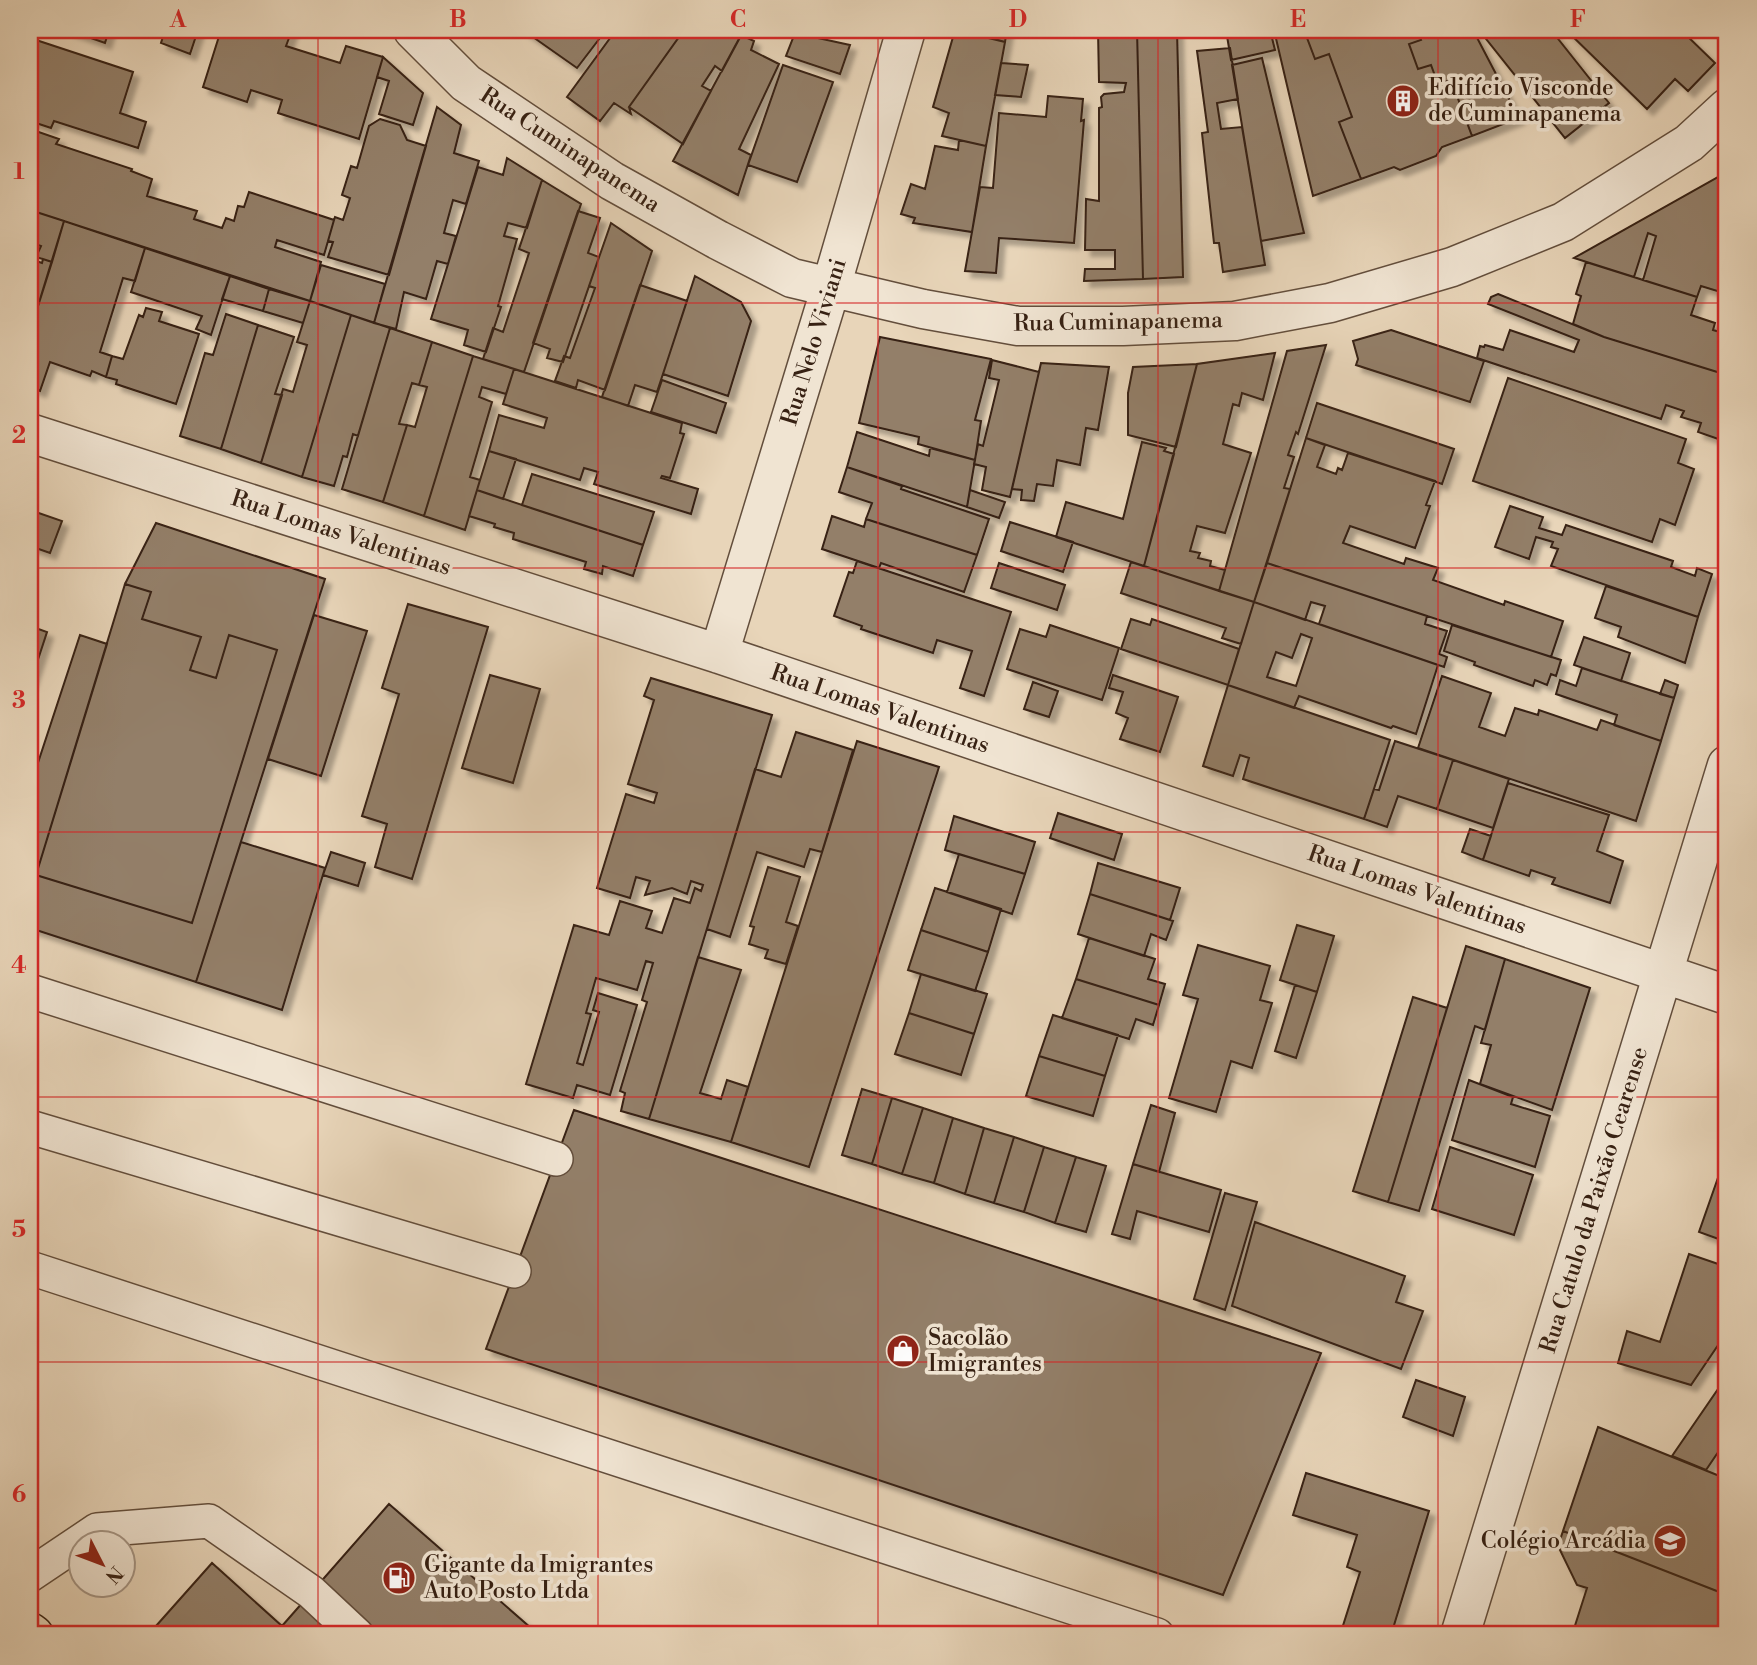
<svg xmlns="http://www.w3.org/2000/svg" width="1757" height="1665" font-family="'Libre Bodoni',serif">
<defs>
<filter id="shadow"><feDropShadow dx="6" dy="6" stdDeviation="2" flood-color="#0004"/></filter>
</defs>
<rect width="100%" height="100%" fill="#e8d5b9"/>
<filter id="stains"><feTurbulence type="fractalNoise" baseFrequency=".00286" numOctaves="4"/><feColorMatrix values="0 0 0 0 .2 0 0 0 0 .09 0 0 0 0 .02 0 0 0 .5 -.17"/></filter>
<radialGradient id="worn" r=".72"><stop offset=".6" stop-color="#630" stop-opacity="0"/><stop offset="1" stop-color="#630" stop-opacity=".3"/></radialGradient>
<path fill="#937f69" stroke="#372113" stroke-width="2" fill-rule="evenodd" filter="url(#shadow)" d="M68 30H109L105 43Z
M165 30H198L190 54 161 43Z
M221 30H292L286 46 340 63 346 46 383 57 359 139 278 113 282 100 251 90 247 102 203 87Z
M523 30H606L577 68Z
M616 30H684L629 107 631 114 614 103 600 121 567 97Z
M684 30H744L722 71 715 66 702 86 711 91 683 144 629 107Z
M955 30 1005 42 986 146 942 136 949 113 933 107Z
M974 30H1007L1005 42 973 33Z
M1098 30H1137L1143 279 1084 281 1085 269H1115V250H1085L1086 199 1099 201V108L1102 107 1101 97 1104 94 1124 92 1126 83 1099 82Z
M1137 30H1177L1183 277 1143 279Z
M1226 30H1270L1275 50 1231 60Z
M1274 30H1304L1315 59 1329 54 1352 117 1339 122 1361 179 1313 196Z
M1304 30H1417L1421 40 1409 44 1418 69 1431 65 1438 84 1451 80 1472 136 1442 147 1436 156 1400 170 1394 167 1361 179 1339 122 1352 117 1329 54 1315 59Z
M1417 30H1473L1519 118 1472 136 1451 80 1438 84 1431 65 1418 69 1409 44 1421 40Z
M1479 30H1551L1609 103 1565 138Z
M1566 30H1681L1715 63 1688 91 1675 79 1647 109Z
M795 33 850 45 840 74 786 56Z
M741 35 754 41 751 50 779 64 739 149 751 155 738 195 673 161Z
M30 38 133 72 120 113 146 122 138 148 54 121 51 128 30 121Z
M1230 48 1238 99 1217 103 1221 129 1242 127 1265 265 1223 272 1219 243H1214L1202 133 1208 132 1197 51Z
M383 57 423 93 413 125 379 114 389 81 377 77Z
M1262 58 1304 233 1261 241 1232 65Z
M1001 63 1028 65 1021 97 995 95Z
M783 65 833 82 797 182 748 165Z
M1048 96 1083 99 1081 121 1084 120 1074 243 999 238 996 273 965 271 980 187 993 188 999 113 1046 117Z
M437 107 461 125 454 153 479 161 466 204 453 200 444 233 456 236 448 264 437 261 426 299 404 292 396 329 374 323Z
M380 119 400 125 407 140 426 146 389 275 328 257 333 242 328 241 334 220 335 217 343 220 350 198 342 195 351 166 357 168 369 126Z
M30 129 59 139 56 144 132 169 131 171 152 179 147 196 197 211 194 219 222 228 226 218 234 221 238 206 244 207 249 192 334 220 324 255 277 240 275 247 321 262 310 301 30 210Z
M959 140 986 146 972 232 913 223 915 218 901 214 911 184 925 189 935 146 958 150Z
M507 158 542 180 527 228 508 223 504 236 517 239 498 306 501 307 486 352 464 345 468 330 431 319 478 167 503 175Z
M1720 176 1727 190V294L1701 286 1697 297 1643 280 1656 236 1648 233 1634 277 1574 258Z
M542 180 581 204 524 372 483 359 493 328 503 332 529 253 519 249Z
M30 210 64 221 52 262 36 257 41 246 30 242Z
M578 211 600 218 588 253 599 257 563 362 547 358 550 349 533 343Z
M64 221 145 248 135 281 123 278 100 352 112 356 106 377 92 371 90 376 50 362 40 391 30 387V332Z
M611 223 652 251 605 390 578 380 576 388 555 381 564 356 570 358 595 288 589 286Z
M145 248 230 276 211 335 196 329 202 316 131 292Z
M30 259 42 263 43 259 52 262 39 303 30 300Z
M1586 262 1697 297 1691 315 1715 323 1713 330 1727 334V375L1604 337 1573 324 1581 296 1576 294Z
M321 265 385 284 374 323 310 301Z
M230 276 269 289 263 311 222 299Z
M695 276 741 302 751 321 728 396 663 374Z
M640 285 687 301 657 392 635 385 628 406 602 397Z
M269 289 310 301 303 323 263 311Z
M1498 294 1604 337 1727 375V442L1698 432 1701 423 1681 417 1684 411 1666 405 1661 419 1477 358 1480 346 1484 347 1485 345 1503 350 1510 330 1574 352 1579 340 1488 304 1491 297Z
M30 300 39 303 34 319 30 318Z
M310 301 351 315 302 477 261 463 283 389 293 392 307 345 297 342Z
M146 308 162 312 159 321 199 334 176 404 116 384 117 380 106 377 112 356 123 359 139 315 143 317Z
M226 314 258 325 221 449 180 436 205 353 213 355Z
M351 315 390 328 358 436 353 434 347 457 343 456 334 486 302 477Z
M258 325 294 337 275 394 282 395 261 463 221 449Z
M390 328 432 342 419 385 412 383 399 424 407 425 383 502 342 489Z
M1391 330 1484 361 1470 402 1356 365 1358 359 1353 341Z
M880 337 991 359 975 420 981 421 975 460 918 444 919 437 859 423Z
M432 342 473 356 424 516 383 502 407 425 415 427 427 387 419 385Z
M1326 345 1298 434 1296 432 1288 455 1294 457 1284 488 1290 489 1254 602 1219 591 1287 351Z
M1275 353 1263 400 1242 393 1239 406 1233 404 1223 444 1251 453 1225 533 1197 526 1190 551 1200 553 1198 558 1211 561 1210 566 1225 570 1219 591 1144 566 1197 364Z
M473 356 514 369 506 394 482 387 479 397 492 402 470 477 480 480 465 530 424 516Z
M992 360 1039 372 1010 497 982 490 986 467 974 464 978 444 983 446 999 380 989 378Z
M1041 363 1109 367 1098 430 1086 428 1080 465 1057 460 1053 486 1037 484 1034 501 1021 500 1022 490 1012 489Z
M1197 364 1176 447 1128 435V393L1133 367Z
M514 369 682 423 680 433 684 434 670 478 662 476 661 478 698 489 691 514 594 484 598 472 584 468 580 480 489 451 499 415 544 428 547 418 503 404Z
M1508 378 1686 439 1678 463 1694 469 1675 525 1660 519 1652 542 1473 481Z
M662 380 726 403 716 433 651 412Z
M1317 403 1454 449 1442 484 1306 438Z
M857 432 929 456 930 448 975 460 967 507 847 467Z
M1306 438 1325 445 1317 467 1336 474 1338 468 1342 470 1348 453 1435 481 1426 505 1430 506 1415 548 1350 526 1343 543 1404 564 1406 558 1438 568 1433 580 1504 605 1505 601 1563 621 1551 657 1267 563Z
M1142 442 1166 448 1164 451 1174 454 1144 566 1056 537 1066 502 1123 519Z
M489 451 516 459 503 499 477 490Z
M847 467 902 486 901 489 989 519 977 555 866 519 872 503 839 492Z
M532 474 654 512 643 545 522 505Z
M477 490 643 545 633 576 603 566 602 574 584 569 586 562 513 539 514 533 494 527 495 524 469 516Z
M970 490 1005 502 999 518 967 507Z
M1510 506 1543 517 1539 528 1562 535 1566 525 1673 561 1671 567 1695 576 1697 568 1712 574 1698 617 1551 566 1558 549 1551 547 1553 542 1536 537 1529 559 1495 547Z
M30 510 62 521 50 553 30 546Z
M832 516 864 527 866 519 977 555 964 592 881 563 879 568 822 549Z
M1010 522 1073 542 1063 572 1001 551Z
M156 523 325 579 196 982 30 928V787L80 635 107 644 36 875 192 923 277 650 229 635 216 678 190 670 201 637 142 619 151 592 125 584Z
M857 561 1011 612 984 696 960 688 972 651 937 640 933 653 861 629 862 626 834 616 849 572 853 573Z
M1131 562 1254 602 1241 644 1222 638 1226 628 1121 593Z
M999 563 1065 585 1057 610 991 588Z
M1267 563 1427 616 1425 624 1447 631 1439 654 1447 657 1444 667 1319 624 1325 606 1311 602 1305 620 1254 602Z
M125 584 151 592 142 619 201 637 190 670 216 678 229 635 277 650 192 923 36 875Z
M1606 586 1698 617 1685 663 1618 637 1621 627 1595 618Z
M1254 602 1438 665 1416 734 1393 726 1391 728 1299 696 1294 708 1228 685ZM1301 634 1312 638 1296 686 1267 677 1276 652 1292 658Z
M408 604 488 627 412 879 375 867 387 824 362 816 399 694 382 688Z
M314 615 367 631 321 776 268 759Z
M1131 619 1150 625 1152 619 1239 649 1228 685 1121 649Z
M1050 625 1119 648 1102 700 1007 669 1020 629 1046 637Z
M1452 625 1561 660 1556 676 1551 674 1547 685 1535 680 1533 686 1474 665 1475 662 1444 651Z
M30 626 47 632 30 684Z
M1584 637 1630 653 1621 681 1574 665Z
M1582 668 1674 698 1661 741 1614 725 1617 715 1556 694 1560 680 1576 686Z
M490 675 540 689 513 783 462 768Z
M1113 675 1178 697 1160 752 1120 739 1128 718 1116 713 1123 692 1109 688Z
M1442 676 1491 693 1479 727 1505 736 1515 708 1538 715 1539 710 1597 730 1601 720 1661 741 1636 821 1418 748Z
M651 678 772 715 649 1119 621 1111 625 1093 620 1091 647 1002 642 1000 653 963 646 961 637 990 596 978 586 1013 591 1014 577 1063 583 1065 599 1012 593 1010 598 993 637 1005 610 1095 577 1085 573 1098 526 1084 574 925 609 935 620 901 652 911 646 928 662 933 674 898 690 903 695 888 701 891 703 885 691 881 687 894 672 888 645 895 650 881 636 877 630 898 597 888 626 794 654 803 657 793 628 784 654 700 644 696Z
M1665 680 1678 685 1674 698 1660 694Z
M1033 682 1058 691 1049 717 1024 709Z
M1228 685 1390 740 1364 819 1243 779 1249 758 1240 755 1233 776 1203 766Z
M796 732 853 750 822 852 810 849 804 867 757 852 730 937 707 929 755 769 781 777Z
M857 741 939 767 809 1167 731 1142Z
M1395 741 1453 760 1437 809 1398 796 1387 827 1364 819 1374 789 1379 790Z
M1453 760 1509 779 1493 828 1437 809Z
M1508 783 1609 815 1597 851 1623 861 1610 903 1552 884 1555 878 1531 870 1529 876 1483 860Z
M1058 813 1122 834 1114 860 1050 838Z
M954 816 1035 842 1025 874 945 850Z
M1470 829 1491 836 1483 860 1462 852Z
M241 842 325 868 282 1010 196 982Z
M331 852 365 863 358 886 323 875Z
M959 854 1025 874 1012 914 947 892Z
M1098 863 1180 888 1170 920 1090 894Z
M768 867 800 877 786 922 798 926 786 964 765 958 768 950 749 944 754 927 750 926Z
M935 888 1001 909 988 952 921 930Z
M1090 894 1173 921 1166 940 1151 934 1144 956 1078 934Z
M1297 925 1334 936 1317 992 1280 980Z
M921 930 988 952 975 991 908 970Z
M1089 938 1155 959 1148 979 1165 984 1159 1005 1076 979Z
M1198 945 1270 966 1260 1000 1272 1003 1252 1068 1231 1061 1216 1112 1169 1098 1198 999 1183 995Z
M1466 946 1505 959 1485 1030 1475 1026 1419 1211 1388 1202Z
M698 957 741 970 700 1093 721 1099 727 1080 748 1087 731 1142 649 1119Z
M1505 959 1590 988 1552 1110 1480 1084 1491 1045 1481 1043Z
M921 974 987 994 974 1034 909 1013Z
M1076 979 1159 1005 1153 1025 1136 1019 1129 1039 1062 1018Z
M1295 985 1317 992 1296 1058 1275 1051Z
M1413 997 1447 1008 1388 1202 1353 1191Z
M909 1013 974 1034 961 1075 895 1054Z
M1053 1015 1118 1035 1105 1076 1039 1056Z
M1039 1056 1105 1076 1093 1116 1026 1096Z
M1469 1080 1513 1097 1511 1104 1550 1116 1535 1167 1452 1140Z
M862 1089 892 1098 872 1164 842 1155Z
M892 1098 923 1108 902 1174 872 1164Z
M1151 1105 1175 1113 1159 1172 1133 1164Z
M923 1108 953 1118 934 1183 902 1174Z
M574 1110 1321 1353 1223 1595 486 1349Z
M953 1118 984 1128 965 1194 934 1183Z
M984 1128 1014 1137 994 1203 965 1194Z
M1014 1137 1044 1147 1024 1212 994 1203Z
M1044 1147 1076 1157 1055 1223 1024 1212Z
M1450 1147 1533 1175 1514 1235 1432 1209Z
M1727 1152V1242L1699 1232Z
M1076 1157 1106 1166 1086 1232 1055 1223Z
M1133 1164 1221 1190 1209 1232 1137 1211 1130 1239 1112 1234Z
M1225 1193 1257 1202 1225 1310 1194 1299Z
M1255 1222 1405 1276 1396 1302 1423 1311 1401 1369 1232 1306Z
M1689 1254 1727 1267V1332L1691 1385 1618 1363 1627 1331 1660 1342Z
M1727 1376V1439L1706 1470 1672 1456Z
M1416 1380 1465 1397 1453 1436 1403 1417Z
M1598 1427 1727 1479V1595L1563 1531Z
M1306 1473 1429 1511 1391 1635H1340L1360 1572 1347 1567 1357 1535 1293 1515Z
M389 1504 539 1635H167L156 1626 212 1563 282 1626Z
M1563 1531 1727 1595V1635H1572L1587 1588 1577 1585 1558 1546Z"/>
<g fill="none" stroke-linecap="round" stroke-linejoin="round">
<defs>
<path id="lane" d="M30 991 556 1159
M30 1127 514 1271
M30 1268 1157 1635
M30 1575 97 1530 209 1521 311 1592 357 1635"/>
<path id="street" d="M413 30 466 83 612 181 718 240 792 278 923 309 1018 326H1123L1235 321 1330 303 1452 267 1563 222 1689 143 1727 108
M30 433 719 654 1727 995
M719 654 831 287 906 30
M1460 1635 1727 765"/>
<path id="primary" d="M30 1632 34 1635"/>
</defs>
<use href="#lane" stroke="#634e3c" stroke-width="36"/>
<use href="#street" stroke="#634e3c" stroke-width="41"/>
<use href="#primary" stroke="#372113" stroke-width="41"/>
<use href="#lane" stroke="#f0e4d2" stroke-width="33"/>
<use href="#street" stroke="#f0e4d2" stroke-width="38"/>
<use href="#primary" stroke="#e8d5b9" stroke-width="38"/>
</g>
<path fill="none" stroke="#d62828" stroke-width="2" stroke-opacity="0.55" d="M318 30V1635M598 30V1635M878 30V1635M1158 30V1635M1438 30V1635M30 303H1727M30 568H1727M30 832H1727M30 1097H1727M30 1362H1727"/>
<defs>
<symbol id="building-disc" viewBox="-11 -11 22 22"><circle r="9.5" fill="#8f2418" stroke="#f0e4d2"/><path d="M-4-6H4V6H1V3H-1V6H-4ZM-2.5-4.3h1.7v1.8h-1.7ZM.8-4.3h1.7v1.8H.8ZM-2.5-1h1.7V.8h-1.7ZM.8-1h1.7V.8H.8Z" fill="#fff"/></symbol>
<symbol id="shop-disc" viewBox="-11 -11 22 22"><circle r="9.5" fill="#8f2418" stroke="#f0e4d2"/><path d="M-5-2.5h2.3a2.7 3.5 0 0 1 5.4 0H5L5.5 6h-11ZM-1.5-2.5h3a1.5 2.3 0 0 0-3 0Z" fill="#fff"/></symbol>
<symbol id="school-disc" viewBox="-11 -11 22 22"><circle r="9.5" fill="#8f2418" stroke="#f0e4d2"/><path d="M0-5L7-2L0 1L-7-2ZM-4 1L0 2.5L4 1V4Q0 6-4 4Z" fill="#fff"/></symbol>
<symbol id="fuel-disc" viewBox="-11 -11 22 22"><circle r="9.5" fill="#8f2418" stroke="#f0e4d2"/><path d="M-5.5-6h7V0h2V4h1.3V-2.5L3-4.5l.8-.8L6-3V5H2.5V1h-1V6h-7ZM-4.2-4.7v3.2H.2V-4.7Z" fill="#fff"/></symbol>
</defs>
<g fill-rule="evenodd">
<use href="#building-disc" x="1384" y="82" width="38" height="38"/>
<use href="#shop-disc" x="884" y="1332" width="38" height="38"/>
<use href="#school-disc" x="1651" y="1522" width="38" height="38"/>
<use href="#fuel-disc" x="380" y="1559" width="38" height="38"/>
</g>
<g text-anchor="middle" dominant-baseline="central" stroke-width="7" stroke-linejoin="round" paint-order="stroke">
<g font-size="23" fill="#372113" stroke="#f0e4d2" text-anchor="start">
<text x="1428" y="88">Edifício Visconde<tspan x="1428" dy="26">de Cuminapanema</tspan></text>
<text x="928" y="1338">Sacolão<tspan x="928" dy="26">Imigrantes</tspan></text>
<text x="1646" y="1541" text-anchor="end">Colégio Arcádia</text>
<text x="424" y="1565">Gigante da Imigrantes<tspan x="424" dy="26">Auto Posto Ltda</tspan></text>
</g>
<g font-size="23" fill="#372113" stroke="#f0e4d2">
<text transform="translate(570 150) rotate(33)">Rua Cuminapanema</text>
<text transform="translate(1118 322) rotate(-1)">Rua Cuminapanema</text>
<text transform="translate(814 342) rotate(-73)">Rua Nelo Viviani</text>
<text transform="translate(341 533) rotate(18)">Rua Lomas Valentinas</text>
<text transform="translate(880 709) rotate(19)">Rua Lomas Valentinas</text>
<text transform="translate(1417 890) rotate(19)">Rua Lomas Valentinas</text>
<text transform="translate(1594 1200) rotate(-73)">Rua Catulo da Paixão Cearense</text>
</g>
</g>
<rect width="1757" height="1665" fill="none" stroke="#e8d5b9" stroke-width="77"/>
<g transform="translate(102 1564) rotate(132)"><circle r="33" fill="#f0e4d2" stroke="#a69686" stroke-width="2"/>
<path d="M0-5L12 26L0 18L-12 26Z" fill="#8f2418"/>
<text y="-10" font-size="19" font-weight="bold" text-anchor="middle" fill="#372113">N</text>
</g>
<rect x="38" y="38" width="1680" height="1588" fill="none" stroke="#d62828" stroke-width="2.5"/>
<g font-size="23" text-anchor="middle" font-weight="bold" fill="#d62828">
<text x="178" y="27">A</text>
<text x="458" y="27">B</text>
<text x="738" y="27">C</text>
<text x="1018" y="27">D</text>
<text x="1298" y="27">E</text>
<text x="1578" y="27">F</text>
<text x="19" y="179">1</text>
<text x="19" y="443">2</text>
<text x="19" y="708">3</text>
<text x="19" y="973">4</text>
<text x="19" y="1237">5</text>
<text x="19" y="1502">6</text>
</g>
<rect width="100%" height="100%" filter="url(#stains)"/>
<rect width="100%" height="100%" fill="url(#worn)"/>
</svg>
